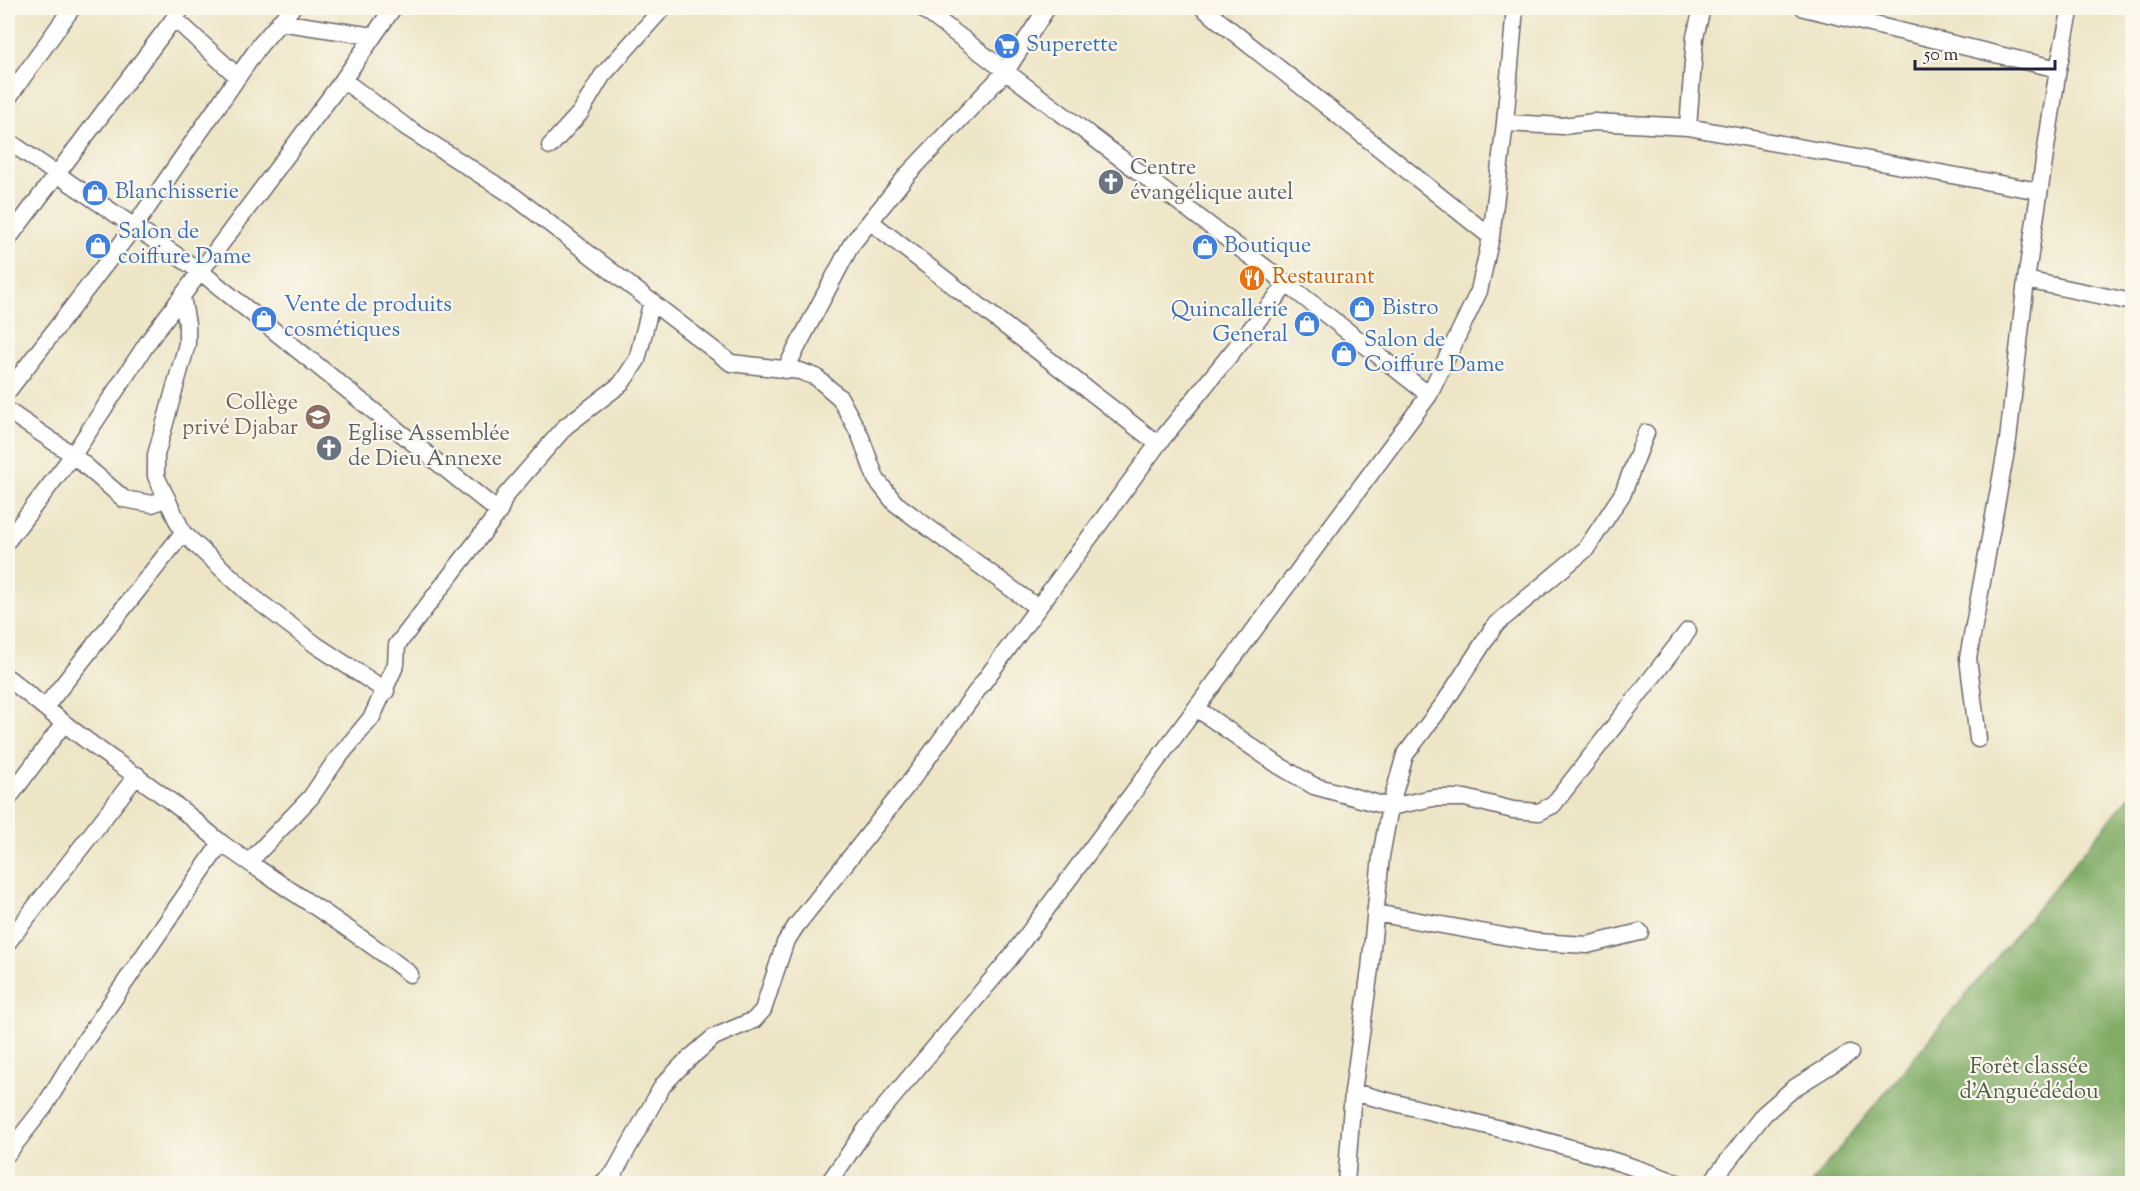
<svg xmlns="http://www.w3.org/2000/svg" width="2140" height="1191" font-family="'Sorts Mill Goudy',serif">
<rect width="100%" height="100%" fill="#fbf7ec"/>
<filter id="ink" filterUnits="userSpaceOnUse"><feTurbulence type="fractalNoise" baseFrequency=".0167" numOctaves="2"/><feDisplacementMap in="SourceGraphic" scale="12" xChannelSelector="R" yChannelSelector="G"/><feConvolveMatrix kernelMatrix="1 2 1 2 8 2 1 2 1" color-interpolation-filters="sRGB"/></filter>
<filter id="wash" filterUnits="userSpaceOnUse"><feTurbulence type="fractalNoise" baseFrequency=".008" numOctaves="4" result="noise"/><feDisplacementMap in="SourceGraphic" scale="24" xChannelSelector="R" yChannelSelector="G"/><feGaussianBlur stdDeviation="1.35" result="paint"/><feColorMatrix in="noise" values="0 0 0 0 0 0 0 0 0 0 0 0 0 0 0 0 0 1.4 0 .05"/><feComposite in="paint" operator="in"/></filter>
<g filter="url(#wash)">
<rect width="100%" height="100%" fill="#ede5c6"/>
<path fill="#80ac65" stroke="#516750" stroke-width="1.5" d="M2132 793V1183H1811Z"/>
</g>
<g filter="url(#ink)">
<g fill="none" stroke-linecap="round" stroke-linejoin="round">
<defs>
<path id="street" d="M922 8 1287 284 1429 395
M1203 8 1491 237
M1702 8 1695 37 1688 127 2039 191
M1804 8 2058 69
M174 18 238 77
M279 22 373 36
M343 80 406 127 515 197 731 363 800 371 816 377 840 398 860 435 876 479 895 503 1038 608
M8 98 72 8
M1505 123 1563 126 1594 122 1688 127
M8 141 201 272 499 512
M550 146 580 113 602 76 663 8
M871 222 1158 444
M8 239 182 8
M2026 280 2132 302
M182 297 187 324V344L156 455V476L183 533 254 598 316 645 386 691
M785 370 851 245 908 174 1006 71 1047 8
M8 391 134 227 260 45 292 8
M8 411 73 455 124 499 152 504 167 498
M8 540 73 455 150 339 343 80 393 8
M8 678C27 693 45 708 64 723 101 753 141 778 178 807 194 819 208 833 224 845 285 889 351 927 410 974
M46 706 183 533
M1196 708 1278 765 1314 786 1390 807 1433 798H1465L1513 810 1539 812 1553 805 1688 631
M1978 739 1968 658 2008 440 2026 280 2058 69 2071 8
M8 799 64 723
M249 862 311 797 334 763 372 717 396 664 397 645 499 512 505 496 566 426 621 384 637 360 652 301
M1375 913 1537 942 1587 945 1640 932
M8 942 137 775
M1353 1092C1462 1121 1574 1143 1680 1184
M8 1153 44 1107 82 1045 221 843
M601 1184 614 1173 663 1085 683 1064 714 1037 754 1020 763 1010 785 943 796 926 913 778 1158 444 1287 284
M828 1184 866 1129 1010 958 1429 395 1479 291 1491 237 1505 123 1515 8
M1346 1184 1353 1092 1370 969 1381 856 1390 807 1405 755 1445 702 1495 625 1586 549 1623 493 1646 433
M1710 1184 1764 1114 1794 1088 1850 1053"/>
</defs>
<use href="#street" stroke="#69666c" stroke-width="19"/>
<use href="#street" stroke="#fff" stroke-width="16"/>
</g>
</g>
<defs>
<symbol id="supermarket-disc" viewBox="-11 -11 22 22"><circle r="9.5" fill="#3f7fe0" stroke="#fbf7ec"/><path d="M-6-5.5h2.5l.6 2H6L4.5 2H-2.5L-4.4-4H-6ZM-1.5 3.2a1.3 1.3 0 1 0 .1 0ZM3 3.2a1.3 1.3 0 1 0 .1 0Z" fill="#fff"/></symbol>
<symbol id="church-disc" viewBox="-11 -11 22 22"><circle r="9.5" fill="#6b7280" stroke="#fbf7ec"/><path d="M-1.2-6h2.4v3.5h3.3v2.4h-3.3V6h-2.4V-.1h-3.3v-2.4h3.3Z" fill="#fff"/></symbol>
<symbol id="shop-disc" viewBox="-11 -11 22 22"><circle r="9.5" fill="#3f7fe0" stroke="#fbf7ec"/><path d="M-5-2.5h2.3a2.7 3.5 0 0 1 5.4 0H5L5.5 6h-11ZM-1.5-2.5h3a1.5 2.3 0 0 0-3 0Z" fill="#fff"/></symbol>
<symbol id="restaurant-disc" viewBox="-11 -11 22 22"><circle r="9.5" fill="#e8710a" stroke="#fbf7ec"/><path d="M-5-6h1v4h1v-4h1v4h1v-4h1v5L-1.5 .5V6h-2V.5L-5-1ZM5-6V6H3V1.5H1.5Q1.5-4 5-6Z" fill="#fff"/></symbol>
<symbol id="school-disc" viewBox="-11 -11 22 22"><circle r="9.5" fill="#8d6e63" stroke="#fbf7ec"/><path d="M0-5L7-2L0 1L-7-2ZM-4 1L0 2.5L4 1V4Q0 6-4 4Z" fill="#fff"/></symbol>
</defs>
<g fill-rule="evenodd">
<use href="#supermarket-disc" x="992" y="31" width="30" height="30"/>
<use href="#church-disc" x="1096" y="167" width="30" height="30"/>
<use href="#shop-disc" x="80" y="178" width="30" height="30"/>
<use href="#shop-disc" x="83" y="231" width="30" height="30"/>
<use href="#shop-disc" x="1190" y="232" width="30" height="30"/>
<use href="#restaurant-disc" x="1237" y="263" width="30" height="30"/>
<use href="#shop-disc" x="1347" y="294" width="30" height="30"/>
<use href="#shop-disc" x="249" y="304" width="30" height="30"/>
<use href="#shop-disc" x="1292" y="309" width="30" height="30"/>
<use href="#shop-disc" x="1329" y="339" width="30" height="30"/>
<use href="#school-disc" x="303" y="402" width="30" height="30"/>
<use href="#church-disc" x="314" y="433" width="30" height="30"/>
</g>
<g text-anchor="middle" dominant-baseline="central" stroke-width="4.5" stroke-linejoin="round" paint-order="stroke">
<g font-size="22" fill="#366cbe" stroke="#fbf7ec" text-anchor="start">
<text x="1026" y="46">Superette</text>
<text x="115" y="193">Blanchisserie</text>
<text x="118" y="233">Salon de<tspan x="118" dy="25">coiffure Dame</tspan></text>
<text x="1224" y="247">Boutique</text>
<text x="284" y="306">Vente de produits<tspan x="284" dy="25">cosmétiques</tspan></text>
<text x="1382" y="309">Bistro</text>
<text x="1288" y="311" text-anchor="end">Quincallerie<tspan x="1288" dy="25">General</tspan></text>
<text x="1364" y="341">Salon de<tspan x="1364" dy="25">Coiffure Dame</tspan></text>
</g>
<g font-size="22" fill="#5b616d" stroke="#fbf7ec" text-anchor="start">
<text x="1130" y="169">Centre<tspan x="1130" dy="25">évangélique autel</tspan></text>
<text x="348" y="435">Eglise Assemblée<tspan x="348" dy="25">de Dieu Annexe</tspan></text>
</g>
<g font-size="22" fill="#c56008" stroke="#fbf7ec" text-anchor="start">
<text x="1272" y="278">Restaurant</text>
</g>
<g font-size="22" fill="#785e54" stroke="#fbf7ec" text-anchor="end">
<text x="298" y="404">Collège<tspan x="298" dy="25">privé Djabar</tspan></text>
</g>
<g font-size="22" fill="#4e5c4f" stroke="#fbf7ec">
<text x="2029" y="1068">Forêt classée<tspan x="2029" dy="25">d’Anguédédou</tspan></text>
</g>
</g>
<rect width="2140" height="1191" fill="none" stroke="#fbf7ec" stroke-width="30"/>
<path d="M1915 60v9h140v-9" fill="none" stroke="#22223b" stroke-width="3"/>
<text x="1924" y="60" font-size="18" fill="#22223b" stroke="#fbf7ec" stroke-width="4.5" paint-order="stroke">50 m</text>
</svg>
